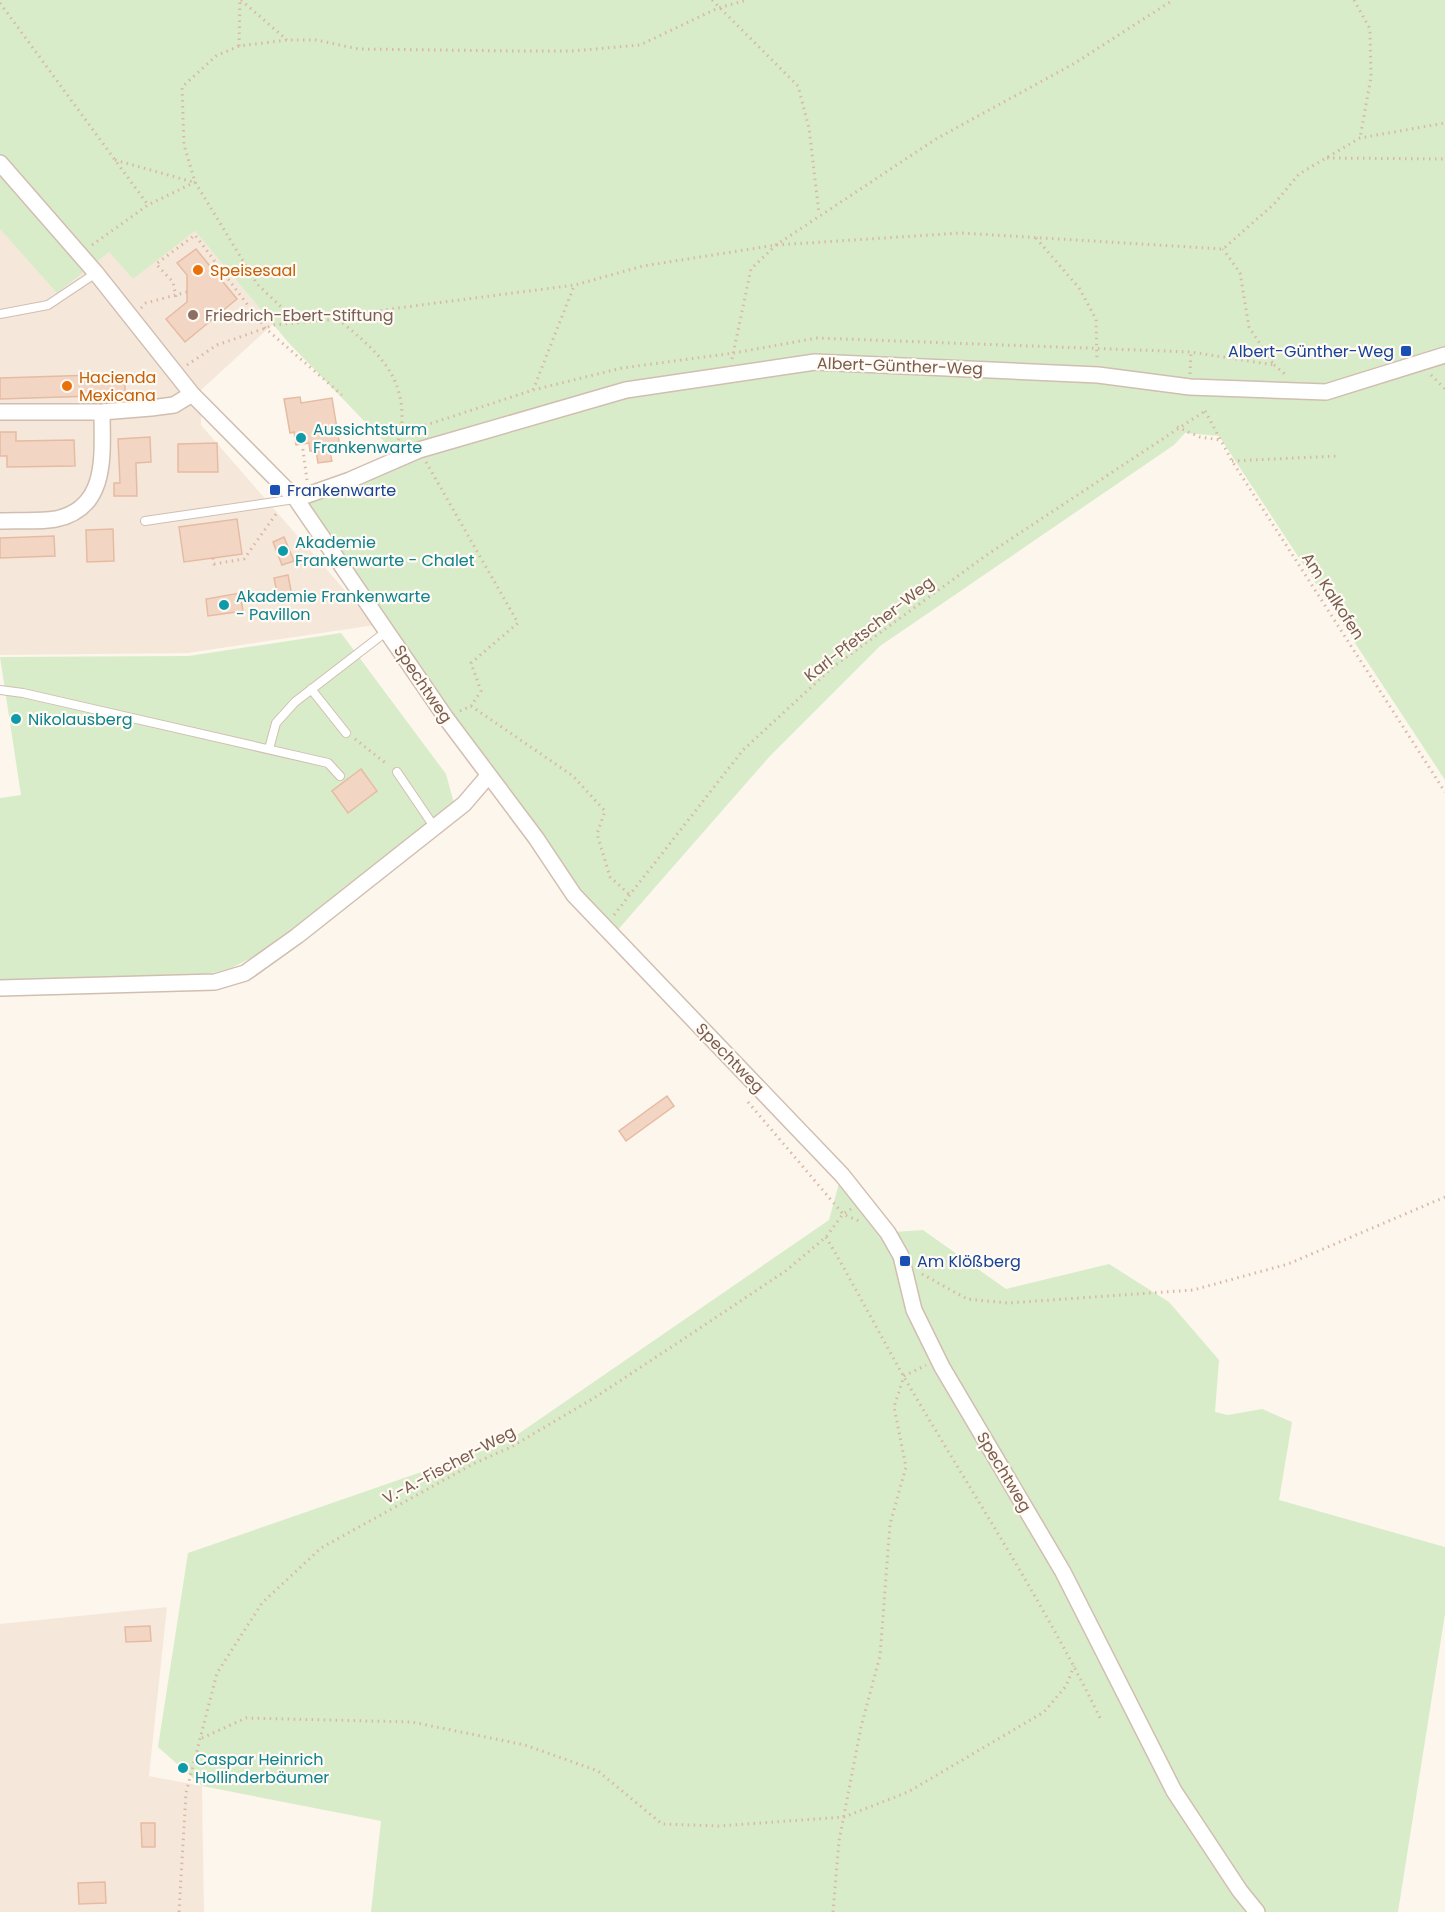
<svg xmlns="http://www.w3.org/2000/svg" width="1445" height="1912" font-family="Poppins,sans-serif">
<rect width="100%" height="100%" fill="#fdf6ec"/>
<path fill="#f5e8da" d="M0 229 109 252 133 278 195 231 273 324 201 390V425L375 625 188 653 0 655Z
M167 1607 149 1776 202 1786 204 1912H0V1624Z"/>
<path fill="#d8ecc9" d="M0 0H1445V780L1219 436 1185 433 1174 445 880 646 770 756 615 933 493 776 306 502 396 454 288 342 195 231 133 279 109 252 57 293 0 229Z
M341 633 446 774 455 807 275 946 231 968 197 977 0 981V798L21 795 0 657 189 656Z
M839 1183 880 1233 923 1230 1006 1289 1109 1264 1169 1302 1219 1360 1215 1412 1228 1415 1262 1409 1292 1422 1279 1500 1445 1547V1614L1398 1912H371L381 1821 202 1786 158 1747 188 1553 505 1443 829 1220Z"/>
<path fill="#f3d5c3" stroke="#e6bba3" stroke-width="1.5" d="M196 249 237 299 185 342 166 319 187 302V275L177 263Z
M125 374V395L0 399V378Z
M300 397 301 403 332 398 340 447 329 448 332 461 318 463 316 451H310L309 443 296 445 294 432 290 433 284 399Z
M0 432H16V441L74 440 75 466 7 467V456H0Z
M150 437 151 462 136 463 137 496H114V483H120L118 439Z
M217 443 218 472H178V444Z
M237 519 242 554 184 562 179 527Z
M113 529 114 561 87 562 86 530Z
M54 536 55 556 0 558V538Z
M284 537 294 561 282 565 273 542Z
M288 575 293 601 279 603 274 578Z
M240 593 243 611 208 616 206 599Z
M361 769 377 791 348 813 332 791Z
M667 1096 674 1106 626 1141 619 1131Z
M150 1626 151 1641 126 1642 125 1627Z
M141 1823H155V1847H142Z
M105 1882 106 1903 79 1904 78 1883Z"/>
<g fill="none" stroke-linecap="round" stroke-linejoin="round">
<defs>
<path id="service" d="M0 314 48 305 96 273
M145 521 295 499
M311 689 346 733
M0 690 23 693 328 763 340 776
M269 749 276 723 295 702 387 631
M397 772 435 828"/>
<path id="minor" d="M0 163 96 273 192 394 296 499 446 718 536 838 574 895 842 1175 888 1233 901 1256 914 1310 942 1367 1063 1572 1174 1791 1240 1891 1257 1912
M0 412H102L151 408 174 405 192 394
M296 499 350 480 419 450 626 390 815 362 1098 375 1190 387 1326 392 1445 355
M0 521C18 520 38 522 56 519 109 508 102 453 102 412
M0 988 215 982 245 973 297 936 464 804 488 776"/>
</defs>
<use href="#service" stroke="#d1beb0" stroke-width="10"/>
<use href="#minor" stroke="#d1beb0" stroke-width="18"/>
<path stroke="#d9b8a5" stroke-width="3" stroke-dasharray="1.5 4.5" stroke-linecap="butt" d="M241 0 287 40
M712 0 798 86 809 128 819 214
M1354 0 1370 29 1371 77 1360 138
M0 3 148 205
M239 46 240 0
M1327 158 1445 159
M115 160 193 182
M1036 238 1079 288 1096 319 1097 360
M92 245 148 205 195 182
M176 297 173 282 156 264 195 235 265 328 342 395
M141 308 146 303 187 292
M338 319C370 346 401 369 402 414 402 424 402 432 398 441
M298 323 257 284 195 182 184 145 182 87 216 56 239 46 287 40H316L359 49 517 51H572L640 45 718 8 747 0
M732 359 751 269 776 245 936 139 1075 63 1173 0
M187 365 217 345 274 325 338 319 390 309 575 285 643 266 776 245 961 233 1223 249 1274 204 1299 174 1360 138 1445 123
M1274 365 1286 375
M1190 374 1191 352
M1431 375 1445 389
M533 390 574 286
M1205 411 1232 461 1445 792
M1177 427 1200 437 1220 440
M402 433 533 390 622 368 734 353 817 338 1191 352 1274 365 1249 327 1240 273 1223 249
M302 443 307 480
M1232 461 1337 456
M426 462 518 623 471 663 481 691 471 706
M213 558 214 564 244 559 276 514
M460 711 471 706 573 776 605 811 597 834 610 877 631 896
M355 739 388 765
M614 915 743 750 833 667 988 554 1205 411
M748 1102 843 1214 859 1221
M826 1237C853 1283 878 1331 904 1377 971 1492 1044 1602 1102 1722
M922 1274 967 1299 1008 1303 1193 1290 1288 1264 1445 1197
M202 1738 246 1718 412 1722 525 1745 598 1771 662 1824 719 1826 844 1817 908 1792 1044 1712 1066 1686 1074 1666
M179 1912 186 1793 217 1673 262 1603 321 1548 473 1464 511 1447 594 1398 682 1340 787 1270 826 1237 843 1214 851 1209
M833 1912 839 1841 861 1727 880 1656 890 1524 906 1467 894 1407 904 1376 926 1365"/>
<use href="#service" stroke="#fff" stroke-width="8"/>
<use href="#minor" stroke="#fff" stroke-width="15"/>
</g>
<g fill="#e8710a" stroke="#fffaf3" stroke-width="2">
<circle cx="198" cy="270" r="6"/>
<circle cx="67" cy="386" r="6"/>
</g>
<circle fill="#8d6e63" stroke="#fffaf3" stroke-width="2" cx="193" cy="315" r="6"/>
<g fill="#1a4fb4" stroke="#fffaf3" stroke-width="2">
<rect x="1400" y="345" width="12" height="12" rx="3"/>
<rect x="269" y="484" width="12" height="12" rx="3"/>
<rect x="899" y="1255" width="12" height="12" rx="3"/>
</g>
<g fill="#0f9aa8" stroke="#fffaf3" stroke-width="2">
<circle cx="301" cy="438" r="6"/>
<circle cx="283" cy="551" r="6"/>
<circle cx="224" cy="605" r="6"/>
<circle cx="16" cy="719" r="6"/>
<circle cx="183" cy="1768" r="6"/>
</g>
<g text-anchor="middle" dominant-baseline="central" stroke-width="4.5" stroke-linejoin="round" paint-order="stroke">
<g font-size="16" fill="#c56008" stroke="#fffaf3" text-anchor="start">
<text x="210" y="270">Speisesaal</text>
<text x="79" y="377">Hacienda<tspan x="79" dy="18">Mexicana</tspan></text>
</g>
<g font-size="16" fill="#785e54" stroke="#fffaf3" text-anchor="start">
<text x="205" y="315">Friedrich-Ebert-Stiftung</text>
</g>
<g font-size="16" fill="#164399" stroke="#fffaf3" text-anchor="start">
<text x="1394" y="351" text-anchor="end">Albert-Günther-Weg</text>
<text x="287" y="490">Frankenwarte</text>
<text x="917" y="1261">Am Klößberg</text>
</g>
<g font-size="16" fill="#7a5c4d" stroke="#fffaf3">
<text transform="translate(900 366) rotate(2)">Albert-Günther-Weg</text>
<text transform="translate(1333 596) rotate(57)">Am Kalkofen</text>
<text transform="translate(869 629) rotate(-38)">Karl-Pfetscher-Weg</text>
<text transform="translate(423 684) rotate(56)">Spechtweg</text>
<text transform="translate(730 1058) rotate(46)">Spechtweg</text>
<text transform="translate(449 1465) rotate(-28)">V.-A.-Fischer-Weg</text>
<text transform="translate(1004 1472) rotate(59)">Spechtweg</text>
</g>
<g font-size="16" fill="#0d838f" stroke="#fffaf3" text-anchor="start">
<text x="313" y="429">Aussichtsturm<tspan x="313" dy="18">Frankenwarte</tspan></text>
<text x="295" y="542">Akademie<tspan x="295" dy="18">Frankenwarte - Chalet</tspan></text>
<text x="236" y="596">Akademie Frankenwarte<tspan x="236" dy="18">- Pavillon</tspan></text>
<text x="28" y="719">Nikolausberg</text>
<text x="195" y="1759">Caspar Heinrich<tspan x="195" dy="18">Hollinderbäumer</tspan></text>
</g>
</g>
</svg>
